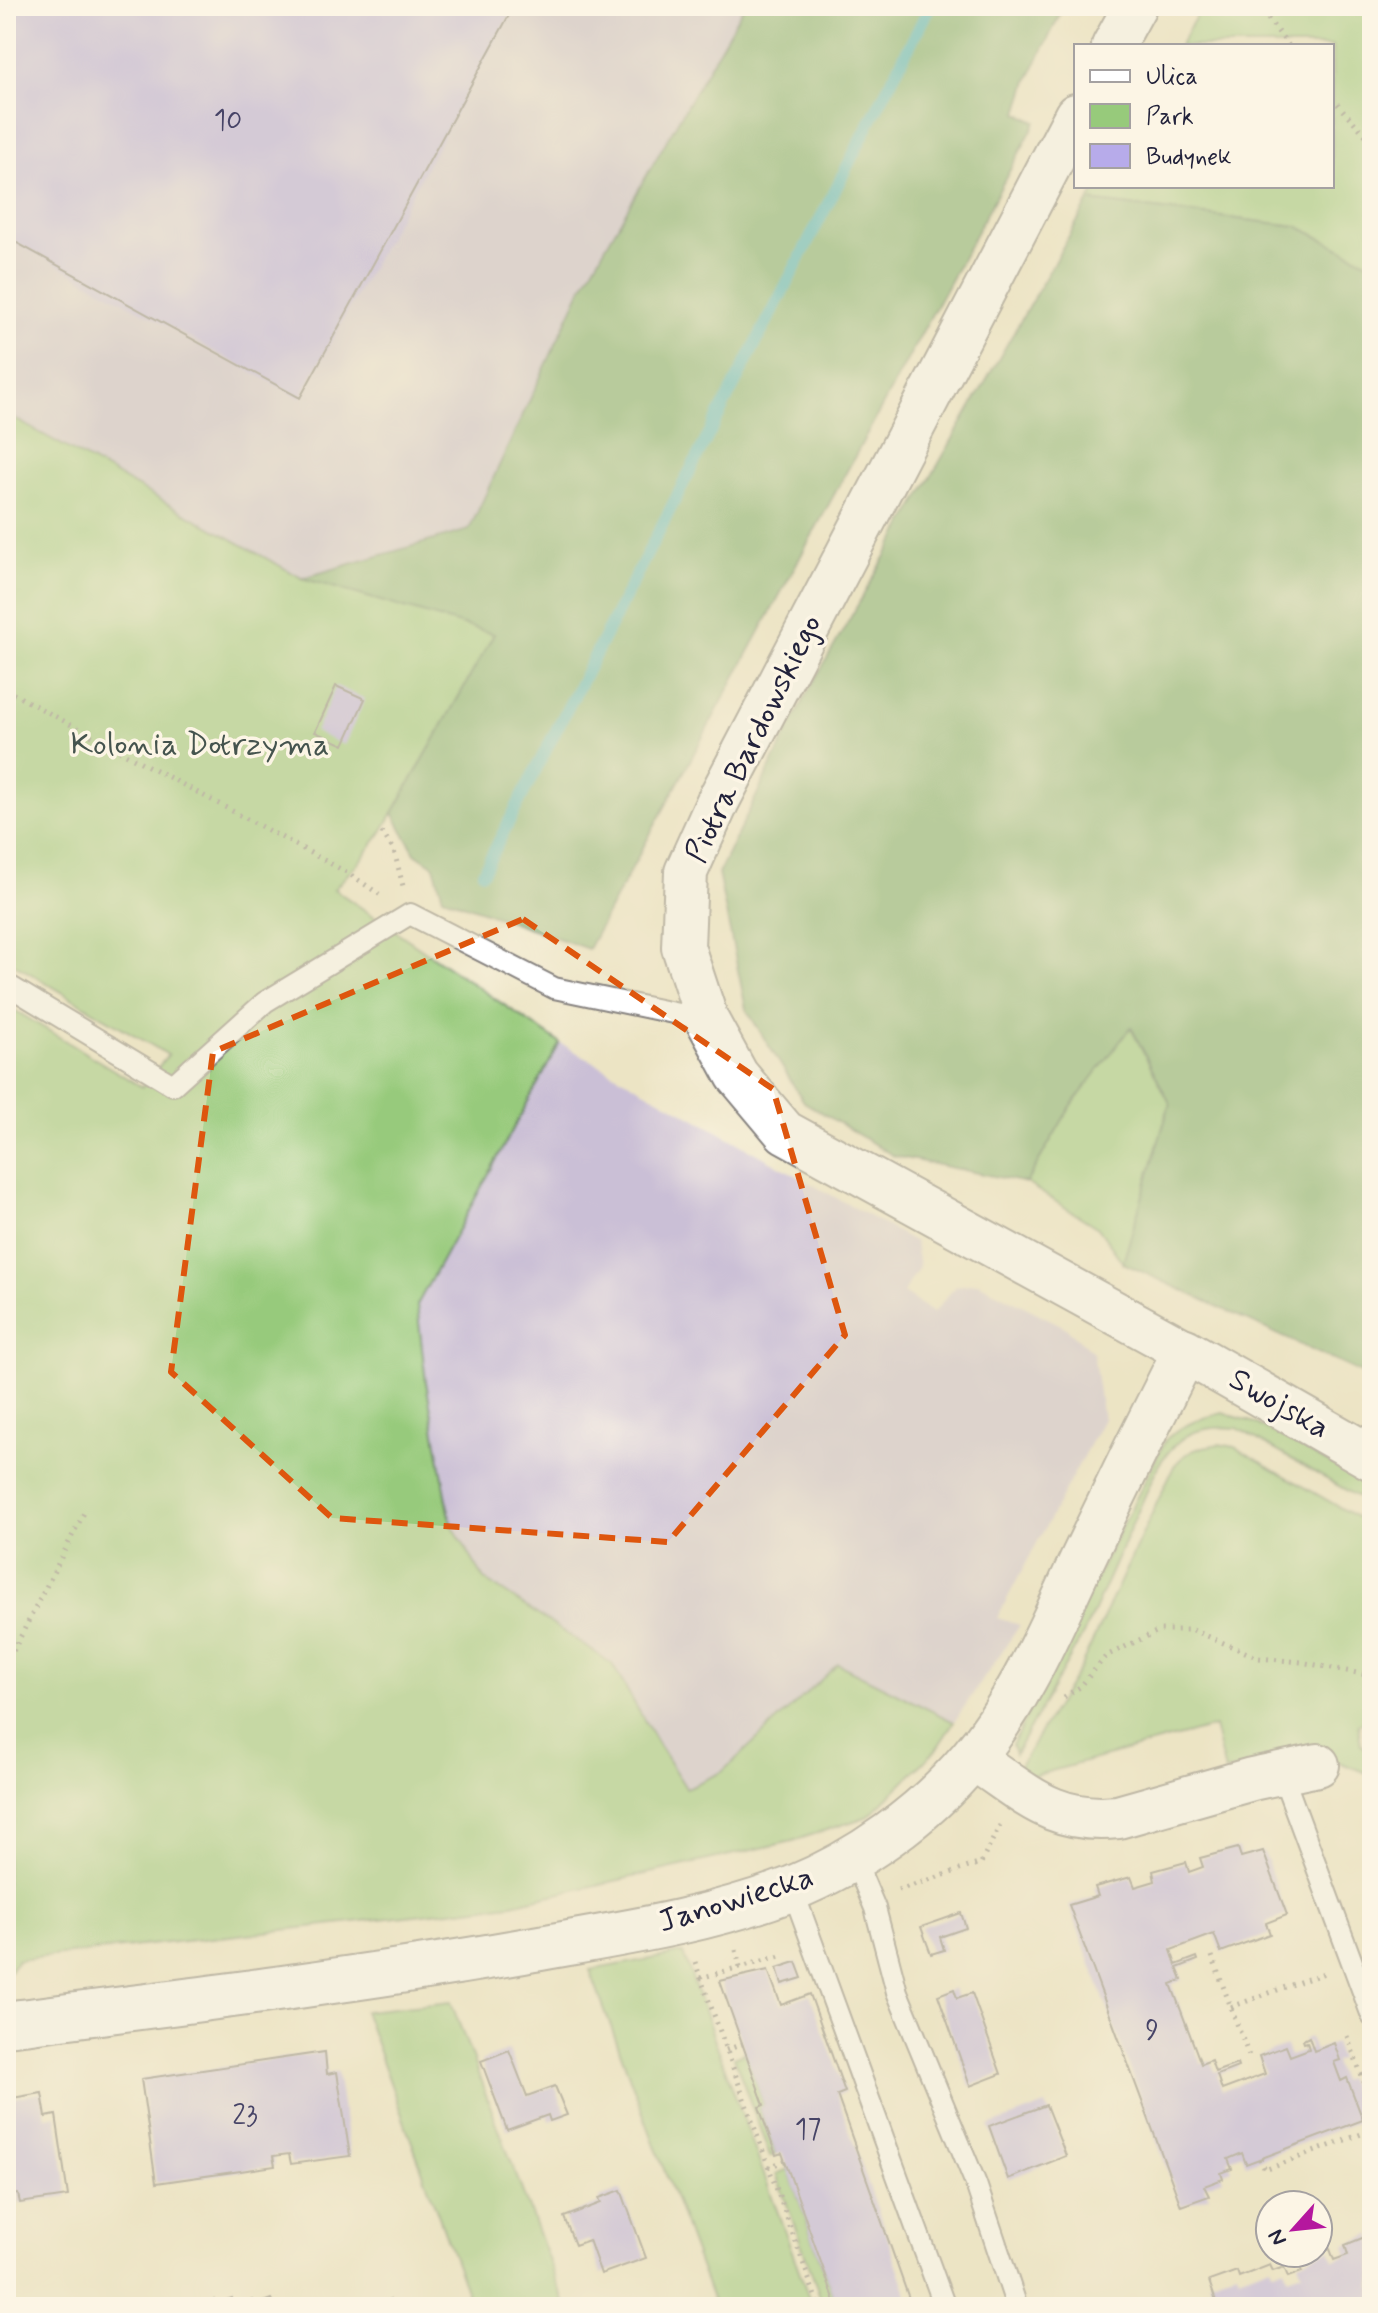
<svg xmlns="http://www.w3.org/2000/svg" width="1378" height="2313" font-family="Mynerve,sans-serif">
<rect width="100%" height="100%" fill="#fcf5e5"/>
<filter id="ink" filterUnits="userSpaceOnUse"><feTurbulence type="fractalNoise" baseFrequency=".0125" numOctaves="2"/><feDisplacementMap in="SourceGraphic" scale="16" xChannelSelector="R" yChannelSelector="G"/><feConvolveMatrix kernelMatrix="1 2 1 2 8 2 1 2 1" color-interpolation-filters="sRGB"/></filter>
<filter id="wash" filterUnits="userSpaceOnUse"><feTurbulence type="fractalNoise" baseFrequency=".006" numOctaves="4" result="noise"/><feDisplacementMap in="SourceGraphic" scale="32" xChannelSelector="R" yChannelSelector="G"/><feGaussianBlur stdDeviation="1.8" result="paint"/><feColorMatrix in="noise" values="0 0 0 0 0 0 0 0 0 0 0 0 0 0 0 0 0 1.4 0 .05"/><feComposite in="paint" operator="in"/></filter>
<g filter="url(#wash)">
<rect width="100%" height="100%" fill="#ece4c4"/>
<path fill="#cabfd6" d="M6 6H744L583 286 469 530 302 578 6 414Z
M560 1043 915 1242 919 1267 903 1293 933 1313 956 1286 978 1283 1065 1327 1093 1352 1103 1419 997 1618 1020 1625 954 1722 838 1664 722 1772 686 1788 659 1746 612 1664 484 1579 451 1523 426 1382 417 1305Z"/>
<path fill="#97ca7b" stroke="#5c765b" stroke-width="2" d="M1202 6H1372V264L1297 226 1089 201 1098 186H1332V46H1179Z
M6 414 302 578 495 634 382 832 359 862 334 889 560 1043 417 1305 426 1382 451 1523 484 1579 612 1664 659 1746 686 1788 722 1772 838 1664 954 1722 935 1751 869 1816 793 1841 512 1904 17 1960 6 1977V1005L142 1087 168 1055 6 959Z
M1130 1026 1170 1103 1123 1263 1098 1228 1026 1183 1069 1109Z
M1223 1413 1255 1423 1372 1487V1505L1237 1428C1198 1425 1180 1433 1158 1466L1085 1631 1015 1754 1012 1745 1166 1439C1184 1424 1200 1418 1223 1413Z
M1219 1444 1235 1447 1372 1526V1719L1358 1724 1361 1745 1372 1751V1775L1310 1751 1225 1772 1214 1727 1033 1776 1019 1767 1081 1666 1174 1466C1187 1450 1200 1447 1219 1444Z
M683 1953 812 2306 715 2307 590 1970Z
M451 2002 566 2307H472L364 2011Z
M746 2052 764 2105 759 2108 776 2155 770 2157 734 2057Z
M788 2169 833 2296 821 2299 776 2174Z"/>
<path fill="#79ae6b" stroke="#4e6853" stroke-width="2" d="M744 6H1064L1029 78 1018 113 1036 122 588 949 443 897 434 866 415 853 393 813 494 634 302 578 469 530 583 286Z
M1089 201 1297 226 1372 264V1378L1123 1263 1170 1103 1131 1027 1069 1109 1026 1183 894 1156 804 1102 746 1009 718 874 805 697Z"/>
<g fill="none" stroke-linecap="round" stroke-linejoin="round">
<path stroke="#44b3bd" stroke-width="12" d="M483 872 930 6"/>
</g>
<g id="blocks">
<path fill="#b7abea" d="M6 6H514L300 398 6 237Z
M336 686 365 699 344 745 315 732Z
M1238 1848 1241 1857 1263 1851 1287 1915 1266 1923 1270 1934 1221 1952 1214 1934 1171 1950 1176 1965 1197 1957 1198 1960 1177 1968 1182 1980 1171 1984 1201 2064 1211 2060 1215 2072 1237 2064 1238 2067 1217 2075 1222 2090 1265 2074 1259 2056 1286 2046 1290 2056 1309 2049 1307 2042 1304 2043 1303 2040 1309 2037 1314 2051 1334 2043 1340 2060 1334 2062 1341 2081 1347 2078 1363 2120 1246 2164 1242 2153 1228 2159 1232 2169 1221 2173 1223 2179 1204 2186 1209 2196 1181 2206 1069 1905 1098 1896 1095 1887 1131 1877 1135 1887 1155 1881 1153 1871 1186 1862 1189 1872 1203 1867 1200 1858Z
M961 1913 966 1928 940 1937 944 1950 931 1954 921 1927Z
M796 1962 802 1978 782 1984 777 1968Z
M768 1970 781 2005 810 1994 845 2092 837 2095 912 2307H837L782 2153 776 2155 759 2107 764 2105 720 1981Z
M954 1989 957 1998 972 1993 1001 2074 970 2086 938 1995Z
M509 2050 527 2096 555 2086 567 2115 550 2121 548 2115 507 2130 481 2061Z
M325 2052 327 2074 337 2072 350 2156 291 2164 289 2154 273 2156 275 2166 156 2183 141 2079Z
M42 2093 46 2117 56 2115 68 2196 20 2203 18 2194 6 2195V2099Z
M1046 2105 1066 2156 1008 2179 989 2126Z
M621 2190 646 2258 601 2274 589 2240 575 2245 564 2217 601 2203 599 2198Z
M1372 2234V2307H1218L1209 2281 1237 2271 1239 2277 1270 2265 1273 2271 1284 2267 1288 2277 1302 2272 1298 2262 1330 2249 1334 2260 1348 2255 1345 2245Z
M232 2298 235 2307H198L214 2300 215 2304Z
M271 2299 275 2307H237L253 2300 255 2305Z
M311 2299 314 2307H277L293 2301 295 2305Z
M350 2299 354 2307H318L332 2301 334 2306Z
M390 2299 394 2307H359L372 2302 374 2306Z"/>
</g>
</g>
<g filter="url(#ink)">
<use href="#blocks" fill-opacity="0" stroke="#878380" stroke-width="2"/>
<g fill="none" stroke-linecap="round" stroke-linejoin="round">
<defs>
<path id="lane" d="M6 984 173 1085 265 1002 410 914 554 988 707 1020
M1281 1771 1372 2016
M853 1856 875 1908 897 1992 976 2184 1017 2307
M792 1888 945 2307"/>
<path id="street" d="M1113 46 1135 6
M1076 115 718 801 686 872 683 947 707 1020 737 1075 785 1132 1185 1351
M972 1758C1025 1792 1051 1824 1118 1817L1252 1779 1318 1765"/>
<path id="secondary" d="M6 2024C179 2002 351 1981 523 1951 612 1935 706 1922 791 1889 858 1862 924 1815 971 1759 1021 1700 1050 1628 1083 1558 1116 1489 1150 1420 1185 1351L1372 1458"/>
</defs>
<use href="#lane" stroke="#878380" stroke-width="24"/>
<use href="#street" stroke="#878380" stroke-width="46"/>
<use href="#secondary" stroke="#878380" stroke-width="48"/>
<path stroke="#878380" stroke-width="5" stroke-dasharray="2 6" stroke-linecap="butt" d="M1258 6 1289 46
M1332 98 1372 142
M6 690 348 873 382 896
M382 832 394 851 403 886
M6 1665 86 1509
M1064 1697 1080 1687 1106 1656 1160 1630H1193L1259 1658 1301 1662 1372 1676
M898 1890 981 1863 1000 1825
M736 1950 740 1968
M1212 1956 1250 2059
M695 1962 819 2307
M700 1978 784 1955
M1231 2007 1324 1973
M1347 2036 1372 2103
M726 2050 743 2044
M1260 2159 1265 2170 1372 2130
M768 2167 785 2161
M819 2307 835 2301"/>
<use href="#lane" stroke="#fff" stroke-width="20"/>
<use href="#street" stroke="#fff" stroke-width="42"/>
<use href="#secondary" stroke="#fff" stroke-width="44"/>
</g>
</g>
<path d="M0 0H1378V2313H0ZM523 919 773 1089 845 1335 668 1542 332 1518 171 1372 213 1052Z" fill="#ece4c4" fill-opacity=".55" fill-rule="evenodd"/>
<path fill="none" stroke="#de560e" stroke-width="6" stroke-dasharray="16 10" stroke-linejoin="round" d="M523 919 773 1089 845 1335 668 1542 332 1518 171 1372 213 1052Z"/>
<g text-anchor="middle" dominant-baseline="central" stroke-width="7" stroke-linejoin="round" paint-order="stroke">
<g font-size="28" fill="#474467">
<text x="228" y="121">10</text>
<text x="1152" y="2031">9</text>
<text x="245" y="2116">23</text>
<text x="808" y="2130">17</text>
</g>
<g font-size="32" fill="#22223b" stroke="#fcf5e5">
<text transform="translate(754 739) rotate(-64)">Piotra Bardowskiego</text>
<text transform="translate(1279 1404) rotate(30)">Swojska</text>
<text transform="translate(736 1900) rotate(-17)">Janowiecka</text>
</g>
<g font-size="32" fill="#45544e" stroke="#fcf5e5">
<text x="200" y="745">Kolonia Dotrzyma</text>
</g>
</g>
<rect width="1378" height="2313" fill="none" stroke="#fcf5e5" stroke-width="32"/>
<rect x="1074" y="44" width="260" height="144" fill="#fcf5e5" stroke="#a5a1a1" stroke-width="2"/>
<rect x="1090" y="70" width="40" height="12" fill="#ffffff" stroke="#a5a1a1" stroke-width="2"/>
<text x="1146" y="84" font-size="24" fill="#22223b">Ulica</text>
<rect x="1090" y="104" width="40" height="24" fill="#97ca7b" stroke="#a5a1a1" stroke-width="2"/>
<text x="1146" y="124" font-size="24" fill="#22223b">Park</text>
<rect x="1090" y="144" width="40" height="24" fill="#b7abea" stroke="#a5a1a1" stroke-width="2"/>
<text x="1146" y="164" font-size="24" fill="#22223b">Budynek</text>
<g transform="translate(1294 2229) rotate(243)"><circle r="38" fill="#fcf5e5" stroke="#a5a1a1" stroke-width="2"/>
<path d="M0-6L14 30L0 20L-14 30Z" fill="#b5179e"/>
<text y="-12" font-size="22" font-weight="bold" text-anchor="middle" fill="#22223b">N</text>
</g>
</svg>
